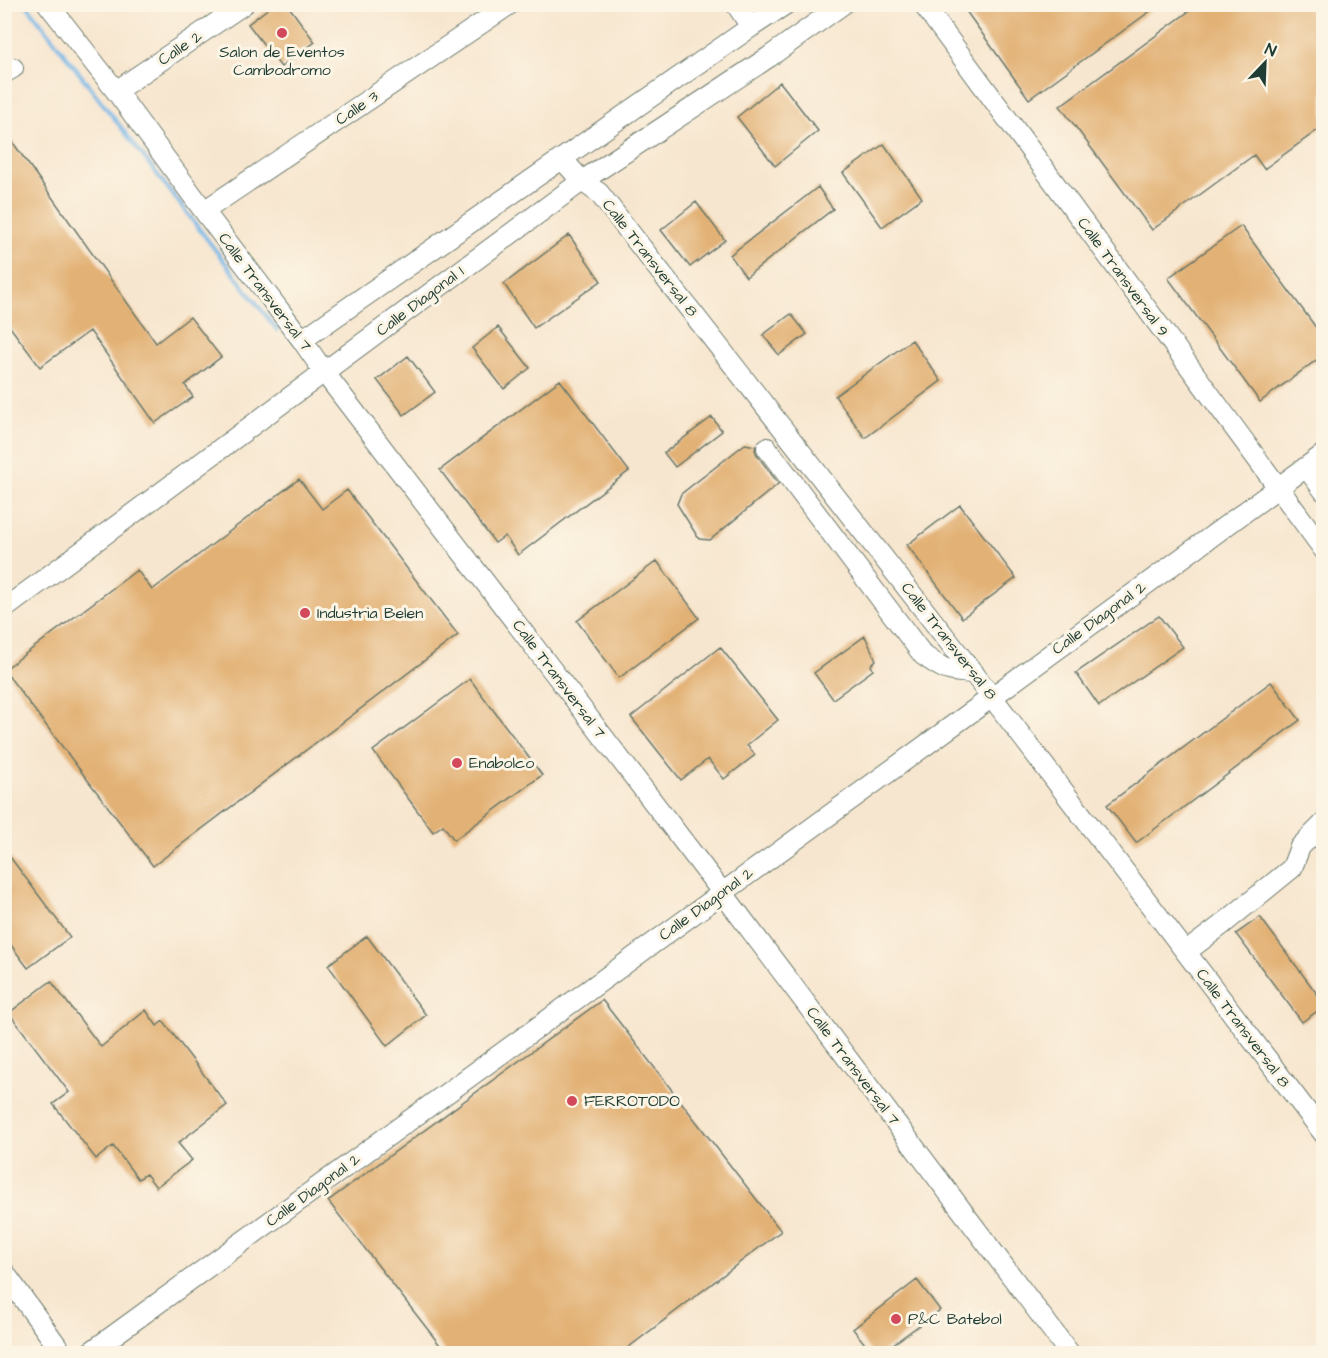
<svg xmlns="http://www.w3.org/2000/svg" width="1328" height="1358" font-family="'Architects Daughter',sans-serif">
<rect width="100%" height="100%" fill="#fcf5e5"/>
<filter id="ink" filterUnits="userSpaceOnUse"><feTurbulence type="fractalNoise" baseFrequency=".0167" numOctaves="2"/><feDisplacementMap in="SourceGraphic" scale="12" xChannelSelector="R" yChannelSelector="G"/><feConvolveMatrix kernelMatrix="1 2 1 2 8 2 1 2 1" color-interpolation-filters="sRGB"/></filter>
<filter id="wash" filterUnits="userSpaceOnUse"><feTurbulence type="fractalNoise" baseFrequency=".008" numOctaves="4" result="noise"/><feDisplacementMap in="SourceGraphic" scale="24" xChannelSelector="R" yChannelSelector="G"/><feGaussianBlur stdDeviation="1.35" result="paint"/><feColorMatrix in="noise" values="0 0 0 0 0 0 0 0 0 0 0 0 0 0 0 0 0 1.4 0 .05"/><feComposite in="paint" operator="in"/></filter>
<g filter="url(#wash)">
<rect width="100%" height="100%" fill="#f7e6cf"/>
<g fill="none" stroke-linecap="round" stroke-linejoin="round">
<path stroke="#72b5e7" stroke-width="4" d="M26 4 277 330"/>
</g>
<g id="blocks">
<path fill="#e2b174" d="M274 4H287L315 42 281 67 248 24Z
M961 4H1160L1029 99Z
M1199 4H1315L1323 16V126L1264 169 1254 155 1152 230 1060 106Z
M780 82 818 131 775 166 737 117Z
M4 130 156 343 190 317 221 357 185 385 193 397 155 423 90 331 40 367 4 319Z
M884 144 922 198 882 227 843 173Z
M818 187 833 209 746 277 730 255Z
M696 202 725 240 690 267 661 230Z
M1241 226 1323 337V355L1260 402 1168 278Z
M569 235 601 281 534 328 504 284Z
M791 314 807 334 779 355 763 335Z
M498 327 530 368 504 389 472 348Z
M912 340 941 381 865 438 835 396Z
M408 356 435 392 404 415 377 380Z
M560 380 629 471 518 555 505 536 495 543 440 470Z
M712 417 722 431 675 467 664 453Z
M745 444 756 446 755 450 757 455 778 483V484L710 540 699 539 677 504 681 494Z
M299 479 322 509 347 490 458 635 153 866 4 670 137 570 152 590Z
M960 505 1016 578 962 618 907 545Z
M657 561 699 618 619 678 577 621Z
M1159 616 1183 647 1099 706 1076 673Z
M865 636 876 660 871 665 873 670 833 699 814 673Z
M720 647 778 720 747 745 755 755 724 779 708 759 681 780 631 717Z
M470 679 542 775 454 840 443 825 433 832 373 751Z
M1271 682 1300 720 1136 843 1107 805Z
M4 849 70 937 28 968 4 936Z
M1260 917 1323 1002V1007L1302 1022 1236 934Z
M367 936 426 1015 387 1046 328 965Z
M51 981 101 1047 146 1010 157 1026 163 1021 227 1105 178 1143 192 1160 156 1187 146 1174 138 1179 113 1146 96 1159 53 1104 69 1092 9 1013Z
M602 1000 781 1231 621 1353H446L328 1201Z
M917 1280 940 1310 881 1353H872L853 1329Z"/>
</g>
</g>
<g filter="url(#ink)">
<use href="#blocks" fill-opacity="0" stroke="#6b786a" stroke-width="1.5"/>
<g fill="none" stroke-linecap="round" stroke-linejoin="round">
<defs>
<path id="minor" d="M48 4 116 91 204 211 302 340 324 372 722 892 1070 1354
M736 4 751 27
M923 4 1324 550
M4 73 13 68
M116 91 244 4
M562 159 582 181 599 193 992 697 1324 1134
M204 211 510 4
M302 340 751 27 786 4
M767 448 923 655C944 670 948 672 974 673
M1306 467 1324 491
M4 609 582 181 769 57 843 4
M1186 952 1223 924 1292 868 1300 847 1324 823
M4 1272 63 1354
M88 1354 992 697 1324 454"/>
</defs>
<use href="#minor" stroke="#6b786a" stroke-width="22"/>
<use href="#minor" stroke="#fff" stroke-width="20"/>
</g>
</g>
<g fill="#d1495b" stroke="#fcf5e5" stroke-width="2">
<circle cx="282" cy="33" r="6"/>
<circle cx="305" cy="613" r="6"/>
<circle cx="457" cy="763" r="6"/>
<circle cx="572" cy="1101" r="6"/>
<circle cx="896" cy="1319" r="6"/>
</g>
<g text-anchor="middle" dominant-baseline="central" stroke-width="6" stroke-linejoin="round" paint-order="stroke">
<g font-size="16" fill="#1f3d34" stroke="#fcf5e5">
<text transform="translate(180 48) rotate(-34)">Calle 2</text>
<text transform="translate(357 108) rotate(-34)">Calle 3</text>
<text transform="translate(650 258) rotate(52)">Calle Transversal 8</text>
<text transform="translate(1123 277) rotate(54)">Calle Transversal 9</text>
<text transform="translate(265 292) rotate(53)">Calle Transversal 7</text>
<text transform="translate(420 301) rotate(-37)">Calle Diagonal 1</text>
<text transform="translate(1099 618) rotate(-36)">Calle Diagonal 2</text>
<text transform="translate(949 641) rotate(52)">Calle Transversal 8</text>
<text transform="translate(559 679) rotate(53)">Calle Transversal 7</text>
<text transform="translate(706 904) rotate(-36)">Calle Diagonal 2</text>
<text transform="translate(1243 1028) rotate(53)">Calle Transversal 8</text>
<text transform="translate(853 1066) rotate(53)">Calle Transversal 7</text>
<text transform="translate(313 1190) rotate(-36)">Calle Diagonal 2</text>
</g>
<g font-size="16" fill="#1f3d34" stroke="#fcf5e5" text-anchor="start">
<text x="282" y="52" text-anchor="middle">Salon de Eventos<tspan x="282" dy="18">Cambodromo</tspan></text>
<text x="317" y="613">Industria Belen</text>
<text x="469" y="763">Enabolco</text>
<text x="584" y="1101">FERROTODO</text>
<text x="908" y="1319">P&amp;C Batebol</text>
</g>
</g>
<rect width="1328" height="1358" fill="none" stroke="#fcf5e5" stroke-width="24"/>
<g transform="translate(1265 63) rotate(23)" stroke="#fcf5e5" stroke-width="4.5" paint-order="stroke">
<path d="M0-4.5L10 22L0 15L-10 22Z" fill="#1f3d34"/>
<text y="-9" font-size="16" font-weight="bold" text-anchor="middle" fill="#1f3d34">N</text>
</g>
</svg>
